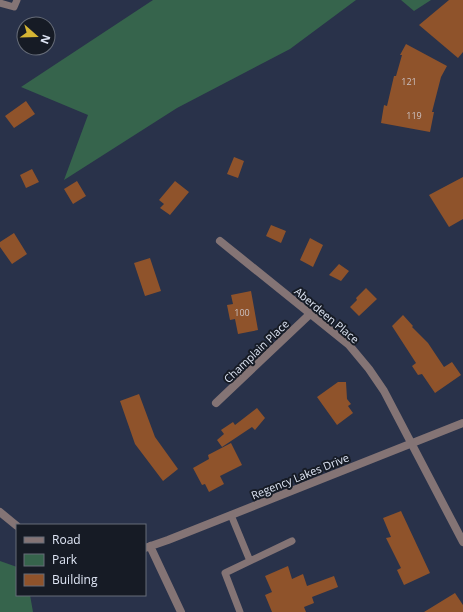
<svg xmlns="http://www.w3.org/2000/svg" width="463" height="612" font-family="'Open Sans',sans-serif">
<rect width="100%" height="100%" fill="#29324a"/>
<path fill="#36644c" d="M153 0H356L290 49 177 108 64 180 88 115 21 87Z
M401 0H431L414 11Z
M0 561 17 567V595H30L33 612H0Z"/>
<path fill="#8f532b" d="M449 0H463V52L458 58 419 25Z
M406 44 447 66 441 77 432 112H434L430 132 381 123 384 105 387 106 394 76H396L402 55H400Z
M26 101 35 114 14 128 5 116Z
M234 157 244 161 238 178 227 174Z
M32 169 39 182 26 188 20 175Z
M463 177V219L449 227 429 195Z
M77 181 86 196 73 204 64 189Z
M175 181 189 192 170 215 160 208 164 204 159 200Z
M271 225 286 231 281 243 266 236Z
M14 233 27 254 12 264 0 247V242Z
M310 238 323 245 313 267 300 260Z
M150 258 161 291 145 296 134 263Z
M339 264 349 271 341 281 329 275Z
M366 288 377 299 359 316 350 307 357 300 356 298Z
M251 291 258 330 238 334 235 319 230 320 227 305 233 304 231 295Z
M403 315 413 326 412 327 428 343 444 367 452 362 461 375 435 393 422 374 418 375 412 366 416 363 392 326Z
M338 382H346L347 399 351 404 348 406 353 413 337 425 317 397Z
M139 394 155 437 178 469 163 481 135 444 120 401Z
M257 408 265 418 255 430 252 427 222 447 217 440 224 434 221 430 233 422 235 425Z
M231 443 242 465 220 476 224 484 209 492 205 484 202 485 193 468 209 459 208 455Z
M401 511 430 573 404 585 397 570 401 568 386 538 391 537 383 518Z
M288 566 292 579 303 574 307 586 334 576 338 587 312 597 314 603 304 607 306 612H272L265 595 272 592 265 576Z
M455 593 463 605V612H424Z"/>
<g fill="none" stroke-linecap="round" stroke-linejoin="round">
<path stroke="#847475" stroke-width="7" d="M0 3 14 7 17 0
M231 515 250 561
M240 612 225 573 292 541"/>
<path stroke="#847475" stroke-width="8" d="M220 241 349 345 369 369 384 391 463 542
M216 403 310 314
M0 512 17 526
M150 546 181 612
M145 548 168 540 463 423"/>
</g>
<g text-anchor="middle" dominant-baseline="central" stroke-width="4" stroke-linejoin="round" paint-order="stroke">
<g font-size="9" fill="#cbc1c2">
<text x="409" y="81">121</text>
<text x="414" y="115">119</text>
<text x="242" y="312">100</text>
</g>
<g font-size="11" fill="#dfe6f5" stroke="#161b25">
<text transform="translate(327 315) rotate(40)">Aberdeen Place</text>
<text transform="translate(256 351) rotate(-44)">Champlain Place</text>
<text transform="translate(300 476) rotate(-22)">Regency Lakes Drive</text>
</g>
</g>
<rect x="16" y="524" width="130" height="72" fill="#161b25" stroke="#666c78"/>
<rect x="24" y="537" width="20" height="6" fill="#847475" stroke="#666c78"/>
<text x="52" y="544" font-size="12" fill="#dfe6f5">Road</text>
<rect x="24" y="554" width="20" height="12" fill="#36644c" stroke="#666c78"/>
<text x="52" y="564" font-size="12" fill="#dfe6f5">Park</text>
<rect x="24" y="574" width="20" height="12" fill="#8f532b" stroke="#666c78"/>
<text x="52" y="584" font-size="12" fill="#dfe6f5">Building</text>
<g transform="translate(36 36) rotate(110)"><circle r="19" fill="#161b25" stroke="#666c78"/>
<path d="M0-3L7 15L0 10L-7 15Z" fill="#d5b534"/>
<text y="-6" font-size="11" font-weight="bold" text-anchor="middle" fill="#dfe6f5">N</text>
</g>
</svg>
